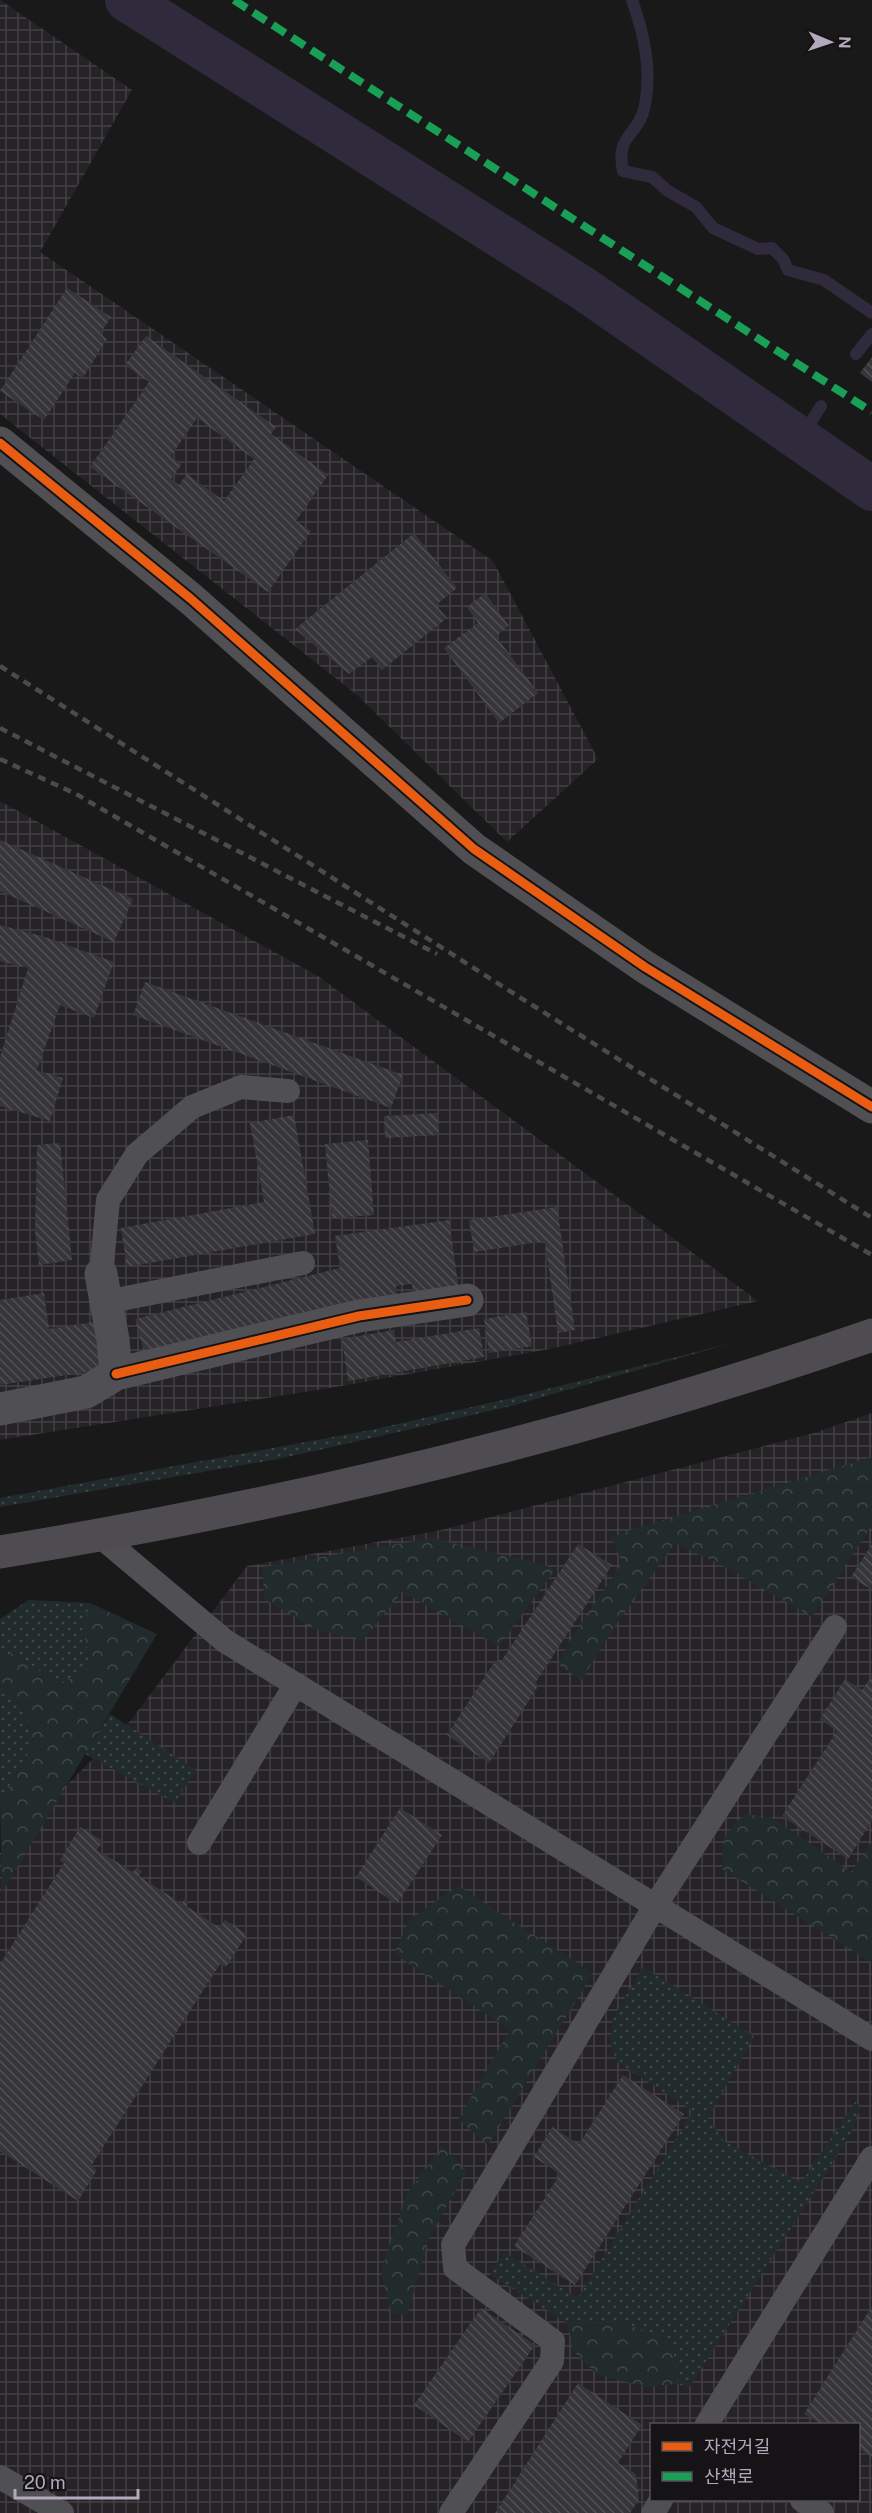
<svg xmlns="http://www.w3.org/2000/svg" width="872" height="2513" font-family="'Public Sans','Noto Sans KR',sans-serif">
<defs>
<pattern id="industrial-grid" width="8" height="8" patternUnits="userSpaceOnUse" patternTransform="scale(1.5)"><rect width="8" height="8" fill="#252326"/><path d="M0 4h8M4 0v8" fill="none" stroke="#424044"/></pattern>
<pattern id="grass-dots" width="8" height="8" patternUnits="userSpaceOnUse" patternTransform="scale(1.5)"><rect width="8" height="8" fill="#222b2b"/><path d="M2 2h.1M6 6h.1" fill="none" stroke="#404748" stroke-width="1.8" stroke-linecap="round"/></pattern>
<pattern id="forest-crowns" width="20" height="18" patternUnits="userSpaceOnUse" patternTransform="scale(1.5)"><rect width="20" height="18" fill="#222b2b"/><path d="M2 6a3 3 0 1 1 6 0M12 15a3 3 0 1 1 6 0" fill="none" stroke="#404748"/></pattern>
<pattern id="building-back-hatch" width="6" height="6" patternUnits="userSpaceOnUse" patternTransform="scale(1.5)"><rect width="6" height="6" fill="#363538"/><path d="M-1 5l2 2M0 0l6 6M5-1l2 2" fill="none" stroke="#514f53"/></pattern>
</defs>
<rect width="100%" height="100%" fill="#191919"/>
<path fill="url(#industrial-grid)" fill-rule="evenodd" d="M0 0 132 90 40 252 493 561 598 759 507 842 357 695 0 414Z
M0 801 318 976 758 1301 550 1349 330 1388 0 1440Z
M872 1413V2513H0V1853L131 1720 247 1566 441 1530 814 1433ZM652 2424H858V2500H652Z"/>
<path fill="url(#grass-dots)" d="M736 1342 511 1406 372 1438 278 1459 0 1507V1498L371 1430 507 1399Z
M29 1600 90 1603 83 1628 91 1668 57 1685 16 1653 0 1659V1619Z
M0 1684 22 1706 34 1744 0 1801Z
M110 1714 196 1770 175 1803 85 1754Z
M643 1967 754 2036 708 2118 724 2141 801 2183 856 2101 860 2109 849 2137 689 2388 678 2384 672 2342 619 2321 568 2324 490 2274 504 2252 578 2298 693 2111 617 2062 610 2044 613 2018Z"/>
<path fill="url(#forest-crowns)" d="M872 1457V1525L812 1617 727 1568 675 1543 613 1629 582 1680 558 1665 572 1637 622 1563 611 1536Z
M432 1538 545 1565 555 1570 499 1646 402 1592 363 1641 315 1629 264 1599 263 1567Z
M90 1603 157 1634 2 1893 0 1801 34 1744 22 1706 0 1684V1659L2 1656 16 1653 57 1685 91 1668 83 1628Z
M746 1814 773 1818 851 1872 872 1842V1963L722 1869C723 1838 722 1833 746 1814Z
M458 1886 593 1973 488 2145 458 2119 510 2030 394 1954 409 1920Z
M442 2147 467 2170 429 2238 407 2316 391 2312 381 2271 407 2194Z
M619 2321 672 2342 678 2384 645 2387 597 2374 573 2351 568 2324Z"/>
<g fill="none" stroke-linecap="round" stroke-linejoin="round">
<path stroke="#2f2a3c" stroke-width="12" d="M632 0C644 34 652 69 645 105 639 137 615 133 623 171L652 177 668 191 696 207 713 228 758 249 772 248 783 259 788 270 824 280 872 313
M856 354 872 334
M801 438 821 406"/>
<path stroke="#2f2a3c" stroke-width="44" d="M127 0 584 289 872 489"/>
</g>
<path fill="url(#building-back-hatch)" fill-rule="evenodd" d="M67 288 111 317 100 334 107 339 83 378 75 373 44 420 0 391Z
M146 336 276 427 271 434 328 475 296 521 311 531 268 592 90 467 149 382 125 365ZM197 418 254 459 224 501 187 474 179 485 171 479 182 464 171 456Z
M872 357V382L860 373Z
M414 533 457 588 436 605 447 618 382 670 372 657 349 674 295 629Z
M485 593 509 626 496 636 538 693 499 723 444 648 478 623 467 607Z
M0 840 133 899 114 942 0 891Z
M0 925 45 937 114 962 94 1018 60 1005 37 1070 63 1078 50 1121 0 1106V1057L28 968 0 961Z
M145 982 403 1075 391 1108 133 1015Z
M438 1113 439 1135 385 1138 384 1116Z
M294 1115 315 1234 127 1267 121 1228 264 1202 250 1123Z
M368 1140 374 1215 332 1218 325 1144Z
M60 1143 72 1260 39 1265 35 1230 37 1145Z
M557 1207 575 1330 558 1333 545 1241 474 1252 469 1220Z
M449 1220 459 1291 413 1297 412 1284 396 1286 398 1299 145 1356 135 1319 340 1268 335 1236Z
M44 1293 49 1329 100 1321 107 1369 0 1385V1300Z
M526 1312 532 1346 489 1353 484 1319Z
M479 1328 484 1357 348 1381 342 1339 394 1330 396 1342Z
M578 1544 612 1565 536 1682 538 1686 535 1691 489 1763 447 1735 493 1664 498 1660H502Z
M872 1544V1590L851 1577Z
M872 1675V1821L848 1859 782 1816 837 1731 820 1719 845 1679 862 1690Z
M400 1808 442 1835 397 1904 356 1877Z
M80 1827 103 1841 97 1850 133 1872 136 1868 142 1871 139 1876 182 1904 185 1899 189 1902 186 1906 220 1928 225 1920 247 1934 226 1967 220 1964 91 2166 97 2170 78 2201 0 2151V1964L64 1863 60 1860Z
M623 2075 684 2114 575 2285 514 2246 560 2174 534 2157 552 2127 579 2144Z
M872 2306V2457L858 2448V2424H821L804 2414Z
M481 2308 535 2345 468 2442 414 2405Z
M578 2383 642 2425 618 2463 636 2474 639 2500 630 2513H495Z"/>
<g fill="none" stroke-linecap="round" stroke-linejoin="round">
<path stroke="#504f53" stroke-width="24" d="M101 1274 108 1200 137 1154 192 1107 241 1087 288 1091
M106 1302 303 1263
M100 1536 225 1641 872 2039
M199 1843 296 1684
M707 2424 872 2158
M0 2477 62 2513
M802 2500 822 2513
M451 2513 552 2361 553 2341 455 2268 453 2245 655 1906 835 1627
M653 2513 661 2500"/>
<path stroke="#504f53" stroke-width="33" d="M0 443 191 599 474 849 645 967 872 1107
M116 1374 359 1316 467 1300
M0 1409 86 1392 116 1374 113 1340 101 1274"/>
<path stroke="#4f4c51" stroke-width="33" d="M0 1552C296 1504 589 1433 872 1335"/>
<path stroke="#4d4a4f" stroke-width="4.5" stroke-dasharray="8 6" stroke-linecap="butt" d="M0 666 513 993 872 1218
M0 728 437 954
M0 759 76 794 872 1255"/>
<path stroke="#1a9f57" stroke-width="8" stroke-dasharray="15 8" stroke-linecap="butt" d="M234 0 872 412"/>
<defs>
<path id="cycleway" d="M0 443 191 599 474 849 645 967 872 1107
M116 1374 359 1316 467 1300"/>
</defs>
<use href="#cycleway" stroke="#151316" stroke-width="13"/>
<use href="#cycleway" stroke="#e95d12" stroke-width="9"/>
</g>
<rect x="650" y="2423" width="210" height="78" fill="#151316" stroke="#544f58" stroke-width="1.5"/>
<rect x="662" y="2442" width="30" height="9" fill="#e95d12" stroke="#544f58" stroke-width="1.5"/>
<text x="704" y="2453" font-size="18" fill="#b2a9bb">자전거길</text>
<rect x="662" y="2472" width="30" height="9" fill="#1a9f57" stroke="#544f58" stroke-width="1.5"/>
<text x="704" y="2483" font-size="18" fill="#b2a9bb">산책로</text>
<g transform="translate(830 42) rotate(92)" stroke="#151316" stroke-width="4.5" paint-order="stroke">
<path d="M0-4.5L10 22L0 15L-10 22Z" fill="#b2a9bb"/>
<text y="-9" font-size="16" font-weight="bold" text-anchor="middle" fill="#b2a9bb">N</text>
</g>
<path d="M15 2489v9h123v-9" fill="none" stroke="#b2a9bb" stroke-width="3"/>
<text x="24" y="2489" font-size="18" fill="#b2a9bb" stroke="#151316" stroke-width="4.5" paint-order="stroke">20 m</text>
</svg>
